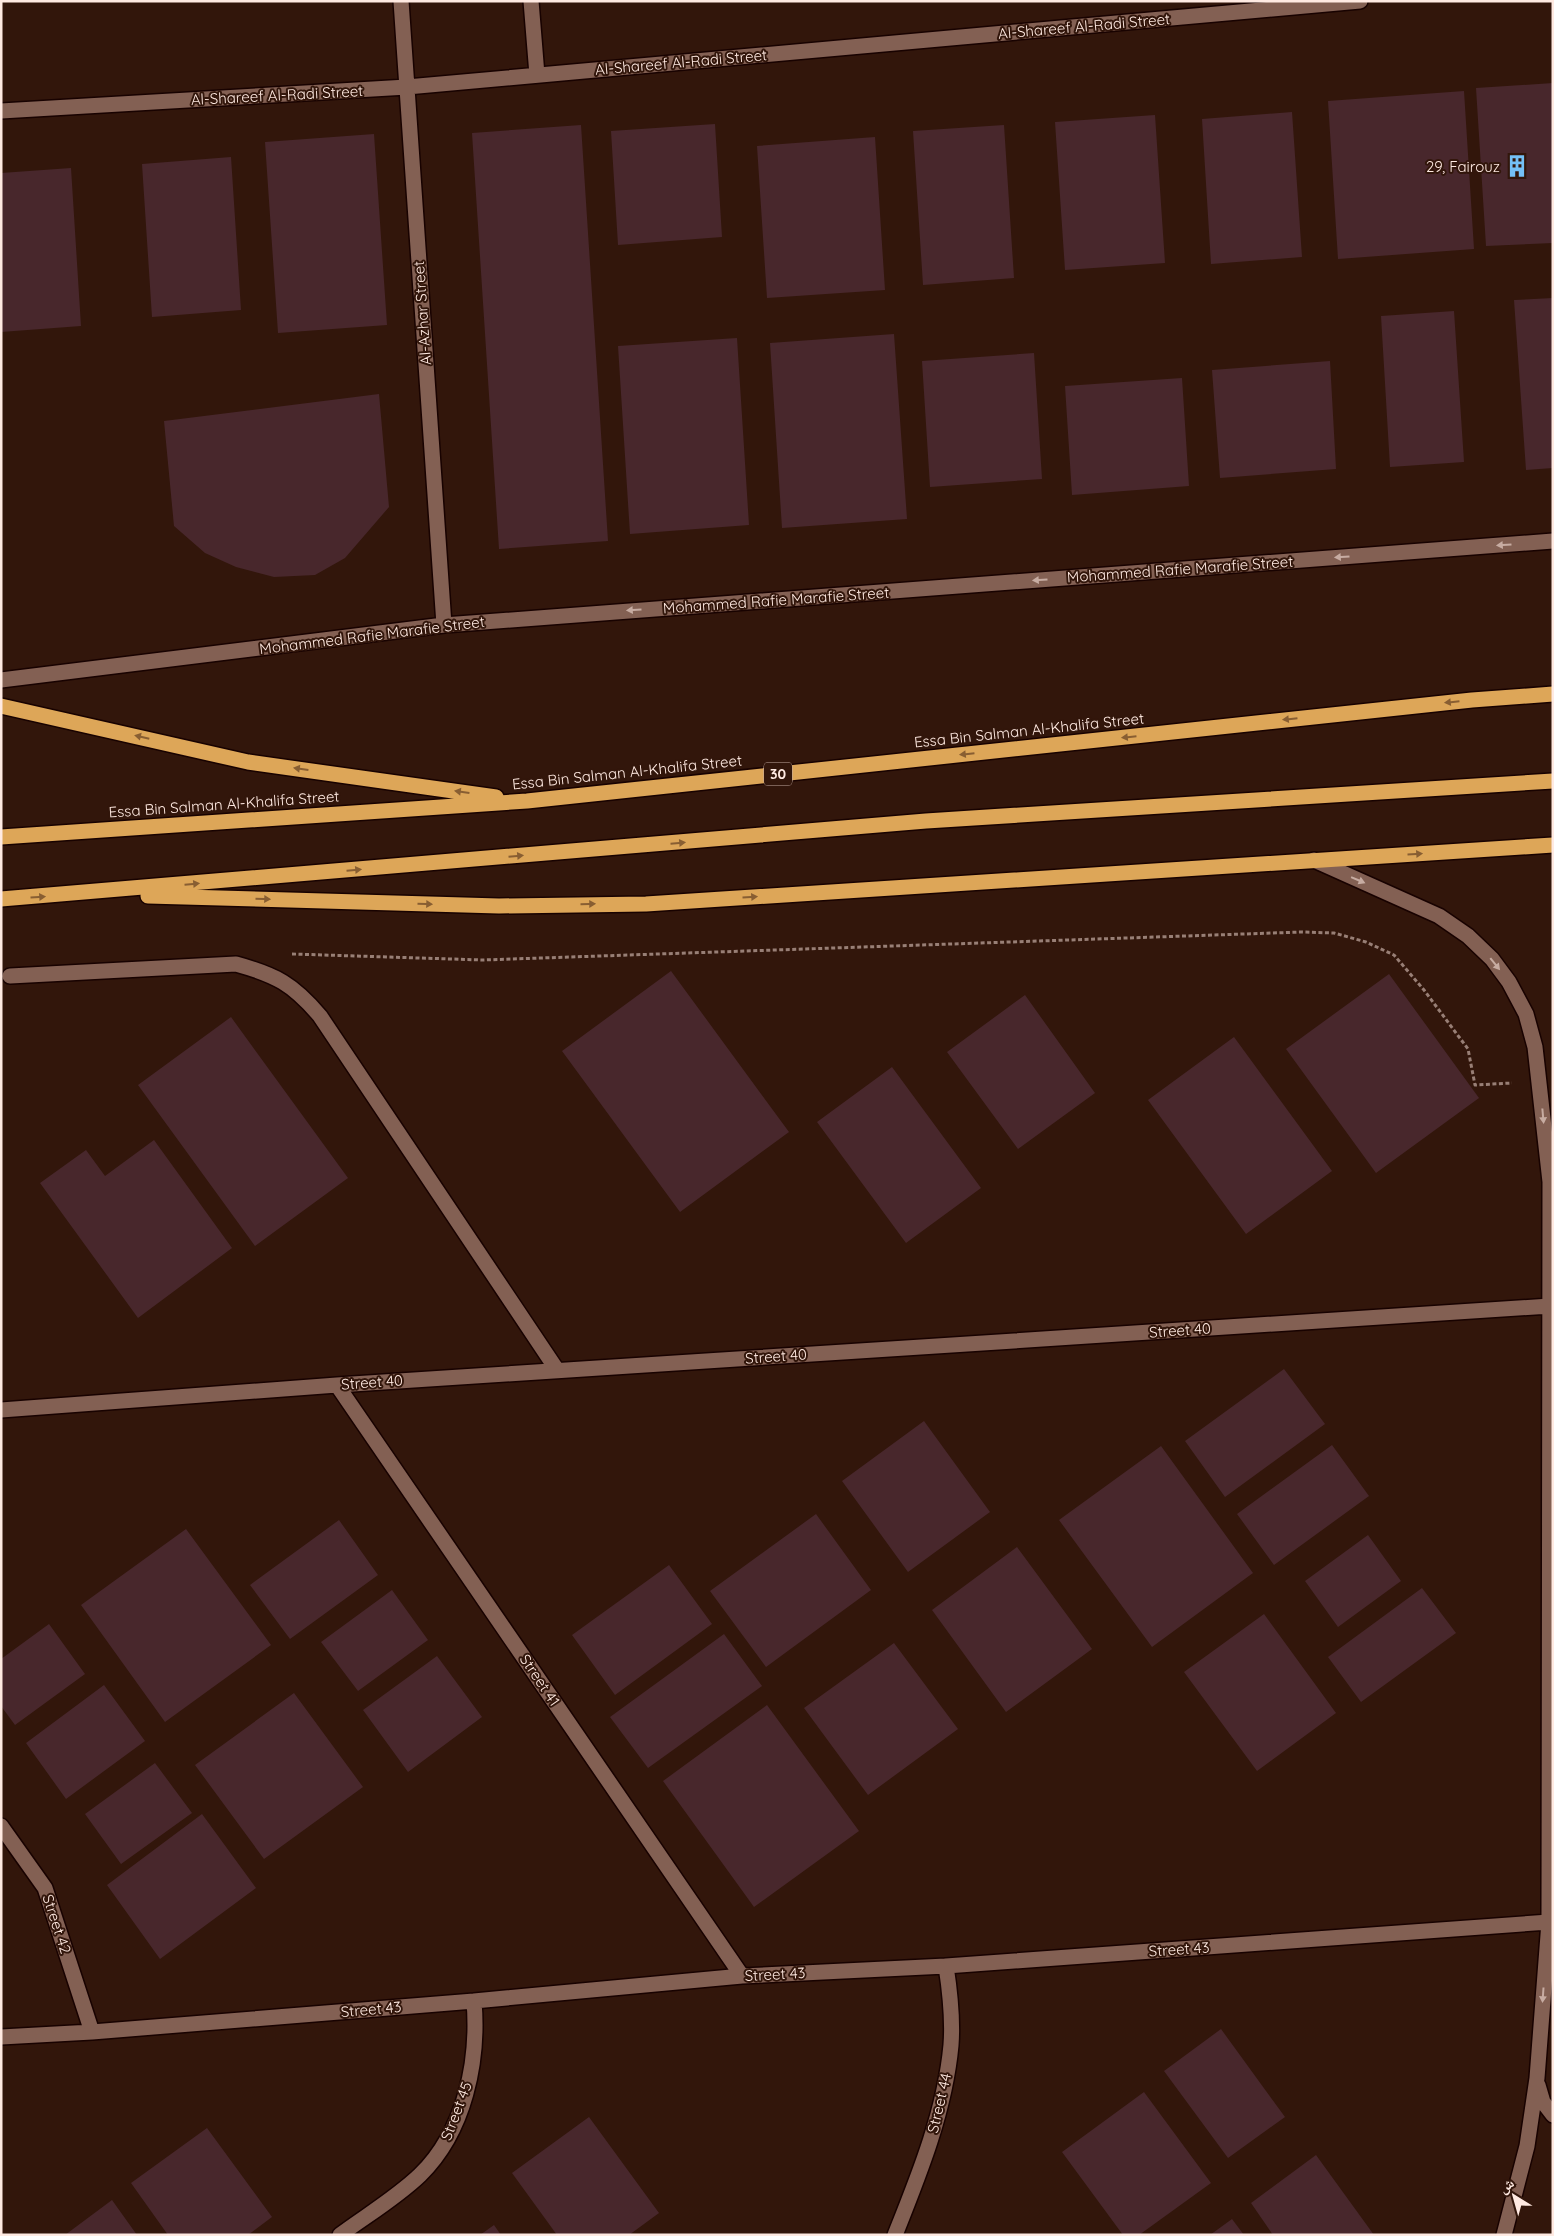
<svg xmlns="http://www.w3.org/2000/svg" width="1554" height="2236" font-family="Quicksand,'Noto Naskh Arabic',sans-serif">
<rect width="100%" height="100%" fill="#32160b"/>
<path fill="#48272c" d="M1553 83V243L1486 246 1476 88Z
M1464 91 1474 249 1338 259 1328 101Z
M1292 112 1302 257 1211 264 1202 119Z
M1155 115 1165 263 1065 270 1055 122Z
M715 124 722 237 618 245 611 131Z
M581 125 608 541 499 549 472 133Z
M1004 125 1014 278 923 285 913 131Z
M374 134 387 325 278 333 265 142Z
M875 137 885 290 767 298 757 146Z
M231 157 241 310 152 317 142 164Z
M71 168 81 326 1 332V173Z
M1553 298V468L1526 470 1514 300Z
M1454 311 1464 462 1390 467 1381 316Z
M894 334 907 519 782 528 770 343Z
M737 338 749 525 630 534 618 346Z
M1034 353 1042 479 930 487 922 361Z
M1330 361 1336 469 1220 478 1212 370Z
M1182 378 1189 486 1072 495 1065 386Z
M379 394 389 507 345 558 315 575 274 577 236 567 205 553 174 526 164 421Z
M671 971 789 1132 680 1212 562 1051Z
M1389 974 1479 1098 1376 1173 1286 1049Z
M1025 995 1095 1093 1018 1149 947 1052Z
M231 1017 348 1178 255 1246 138 1085Z
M1234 1037 1332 1171 1246 1234 1148 1100Z
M892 1067 981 1188 906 1243 817 1122Z
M154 1140 232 1248 138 1318 40 1183 86 1150 105 1176Z
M1284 1369 1325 1424 1225 1497 1185 1441Z
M924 1421 990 1512 908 1572 842 1481Z
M1332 1445 1369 1496 1274 1565 1237 1514Z
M1161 1446 1253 1573 1152 1647 1059 1520Z
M816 1514 871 1590 766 1667 710 1591Z
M339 1520 378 1575 290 1639 250 1585Z
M186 1529 271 1645 165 1722 81 1605Z
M1368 1535 1401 1581 1338 1627 1305 1581Z
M1017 1547 1092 1649 1006 1712 932 1610Z
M669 1565 712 1624 615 1695 572 1635Z
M1422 1588 1456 1633 1361 1702 1328 1657Z
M392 1590 428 1640 358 1691 321 1642Z
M1264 1614 1336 1713 1257 1771 1184 1672Z
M49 1624 85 1674 15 1725 1 1706V1659Z
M724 1634 762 1686 648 1768 610 1717Z
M894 1643 958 1729 868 1795 804 1708Z
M437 1656 482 1717 408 1772 363 1710Z
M104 1685 145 1741 66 1799 26 1743Z
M294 1693 363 1787 264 1859 195 1765Z
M767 1705 859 1831 754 1907 663 1781Z
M155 1763 192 1813 121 1864 85 1814Z
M202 1814 256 1888 160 1959 107 1885Z
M1221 2029 1285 2117 1228 2158 1164 2071Z
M1144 2092 1211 2183 1139 2235H1123L1062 2152Z
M589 2117 659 2213 629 2235H557L512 2173Z
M207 2128 272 2217 248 2235H168L131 2183Z
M1316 2155 1374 2235H1273L1251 2203Z
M112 2200 137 2235H65Z
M1232 2219 1244 2235H1210Z
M494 2225 501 2235H480Z"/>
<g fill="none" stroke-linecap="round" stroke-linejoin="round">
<defs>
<path id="minor" d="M401 1 444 625
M531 1 537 75
M1 111 407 87 1360 1
M1 680 444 625 1553 541
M1314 860 1439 916 1468 936 1492 959 1509 982 1526 1014 1535 1047 1550 1182 1549 1922 1537 2078 1527 2146 1504 2235
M10 976 236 964C276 975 293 984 320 1016L557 1370
M337 1385 742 1976
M1 1410 337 1385 1550 1306
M1 1826 45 1888 92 2032
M1 2037 92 2032 474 2001 742 1976 946 1966 1549 1922
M1538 2085 1543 2102 1553 2115
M340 2235C367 2215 396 2198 420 2175 465 2131 479 2061 474 2001
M895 2235C919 2175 945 2111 951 2045 953 2019 950 1992 946 1966"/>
<path id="highway" d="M1 706 248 762 496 797
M1 837 527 801 1472 700 1553 694
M148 896 499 906 646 904 1553 845
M1 899 926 821 1553 781"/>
</defs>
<use href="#minor" stroke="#180200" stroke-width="18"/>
<use href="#highway" stroke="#180200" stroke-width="18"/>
<path stroke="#987f76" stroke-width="3" stroke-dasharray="4 2.5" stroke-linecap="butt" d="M292 954 483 960 1302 932 1334 933 1366 942 1394 955 1424 990 1468 1049 1475 1085 1512 1083"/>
<use href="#minor" stroke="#836053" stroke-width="15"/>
<use href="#highway" stroke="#dda658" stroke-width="15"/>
</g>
<defs><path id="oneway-solid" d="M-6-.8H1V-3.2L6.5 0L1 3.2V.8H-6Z" transform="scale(1.25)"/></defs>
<g fill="#c7aca2">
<use href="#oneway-solid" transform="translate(1504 545) rotate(176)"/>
<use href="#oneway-solid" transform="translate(1342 557) rotate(176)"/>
<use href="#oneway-solid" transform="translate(1040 580) rotate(176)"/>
<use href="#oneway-solid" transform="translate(634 610) rotate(176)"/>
<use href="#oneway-solid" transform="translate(1358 880) rotate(23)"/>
<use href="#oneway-solid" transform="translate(1495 964) rotate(51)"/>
<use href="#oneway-solid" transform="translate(1543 1116) rotate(85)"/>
<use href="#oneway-solid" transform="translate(1543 1995) rotate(94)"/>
</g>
<g fill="#885e32">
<use href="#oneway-solid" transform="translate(1452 702) rotate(174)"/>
<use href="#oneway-solid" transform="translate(1290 719) rotate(174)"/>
<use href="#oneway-solid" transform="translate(142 737) rotate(-167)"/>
<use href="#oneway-solid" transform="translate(1129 737) rotate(174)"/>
<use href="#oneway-solid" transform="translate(967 754) rotate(174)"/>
<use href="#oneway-solid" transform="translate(301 769) rotate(-172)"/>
<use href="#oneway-solid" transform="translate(462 792) rotate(-172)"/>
<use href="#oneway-solid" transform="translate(678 843) rotate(-5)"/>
<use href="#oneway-solid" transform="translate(1415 854) rotate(-4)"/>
<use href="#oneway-solid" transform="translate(516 856) rotate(-5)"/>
<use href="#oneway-solid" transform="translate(354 870) rotate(-5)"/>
<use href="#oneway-solid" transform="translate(192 884) rotate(-5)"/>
<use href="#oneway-solid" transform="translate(38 897) rotate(-4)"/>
<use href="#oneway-solid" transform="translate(750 897) rotate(-4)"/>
<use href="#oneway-solid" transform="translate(263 899) rotate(2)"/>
<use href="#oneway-solid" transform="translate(425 904) rotate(2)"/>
<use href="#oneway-solid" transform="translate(588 904) rotate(-1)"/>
</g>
<defs>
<symbol id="building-bare" viewBox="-9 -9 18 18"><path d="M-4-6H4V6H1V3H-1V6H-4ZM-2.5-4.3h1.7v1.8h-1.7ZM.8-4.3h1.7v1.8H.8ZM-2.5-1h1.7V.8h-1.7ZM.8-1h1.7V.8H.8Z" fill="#74c0f6" stroke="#32160b" stroke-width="2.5" paint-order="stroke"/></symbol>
</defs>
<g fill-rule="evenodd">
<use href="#building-bare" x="1501" y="150" width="32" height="32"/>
</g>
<g text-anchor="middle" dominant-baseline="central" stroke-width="4" stroke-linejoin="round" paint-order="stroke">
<rect fill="#32160b" stroke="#c2aaa2" stroke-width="1" x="764" y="762.5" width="28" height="23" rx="4"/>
<g font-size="14" font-weight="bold" fill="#ffeae2">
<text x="778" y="774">30</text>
</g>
<g font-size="15" fill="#ffeae2" stroke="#32160b">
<text transform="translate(1084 26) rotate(-5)">Al-Shareef Al-Radi Street</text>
<text transform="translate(681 62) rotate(-5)">Al-Shareef Al-Radi Street</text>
<text transform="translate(277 95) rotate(-3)">Al-Shareef Al-Radi Street</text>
<text transform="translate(422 313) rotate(-94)">Al-Azhar Street</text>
<text transform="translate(1180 569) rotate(-4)">Mohammed Rafie Marafie Street</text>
<text transform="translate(776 600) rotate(-4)">Mohammed Rafie Marafie Street</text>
<text transform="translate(372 635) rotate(-7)">Mohammed Rafie Marafie Street</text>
<text transform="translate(1029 730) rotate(-6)">Essa Bin Salman Al-Khalifa Street</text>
<text transform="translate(627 772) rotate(-6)">Essa Bin Salman Al-Khalifa Street</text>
<text transform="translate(224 804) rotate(-4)">Essa Bin Salman Al-Khalifa Street</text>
<text transform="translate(1180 1330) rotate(-4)">Street 40</text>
<text transform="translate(776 1356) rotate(-4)">Street 40</text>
<text transform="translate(372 1382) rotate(-4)">Street 40</text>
<text transform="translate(540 1680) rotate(56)">Street 41</text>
<text transform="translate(57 1924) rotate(72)">Street 42</text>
<text transform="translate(1179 1949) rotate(-4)">Street 43</text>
<text transform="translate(775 1974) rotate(-3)">Street 43</text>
<text transform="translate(371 2009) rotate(-5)">Street 43</text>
<text transform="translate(939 2103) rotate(-77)">Street 44</text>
<text transform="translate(456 2111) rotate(-69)">Street 45</text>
</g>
<g font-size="15" fill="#ffeae2" stroke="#32160b" text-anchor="end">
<text x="1500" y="166">29, Fairouz</text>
</g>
</g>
<rect width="1554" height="2236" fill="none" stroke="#ffeae2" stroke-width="5"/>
<g transform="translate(1514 2196) rotate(323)" stroke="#32160b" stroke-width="4" paint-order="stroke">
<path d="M0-4L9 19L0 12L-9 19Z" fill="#ffeae2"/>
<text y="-8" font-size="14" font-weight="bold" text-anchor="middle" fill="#ffeae2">ش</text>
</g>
</svg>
